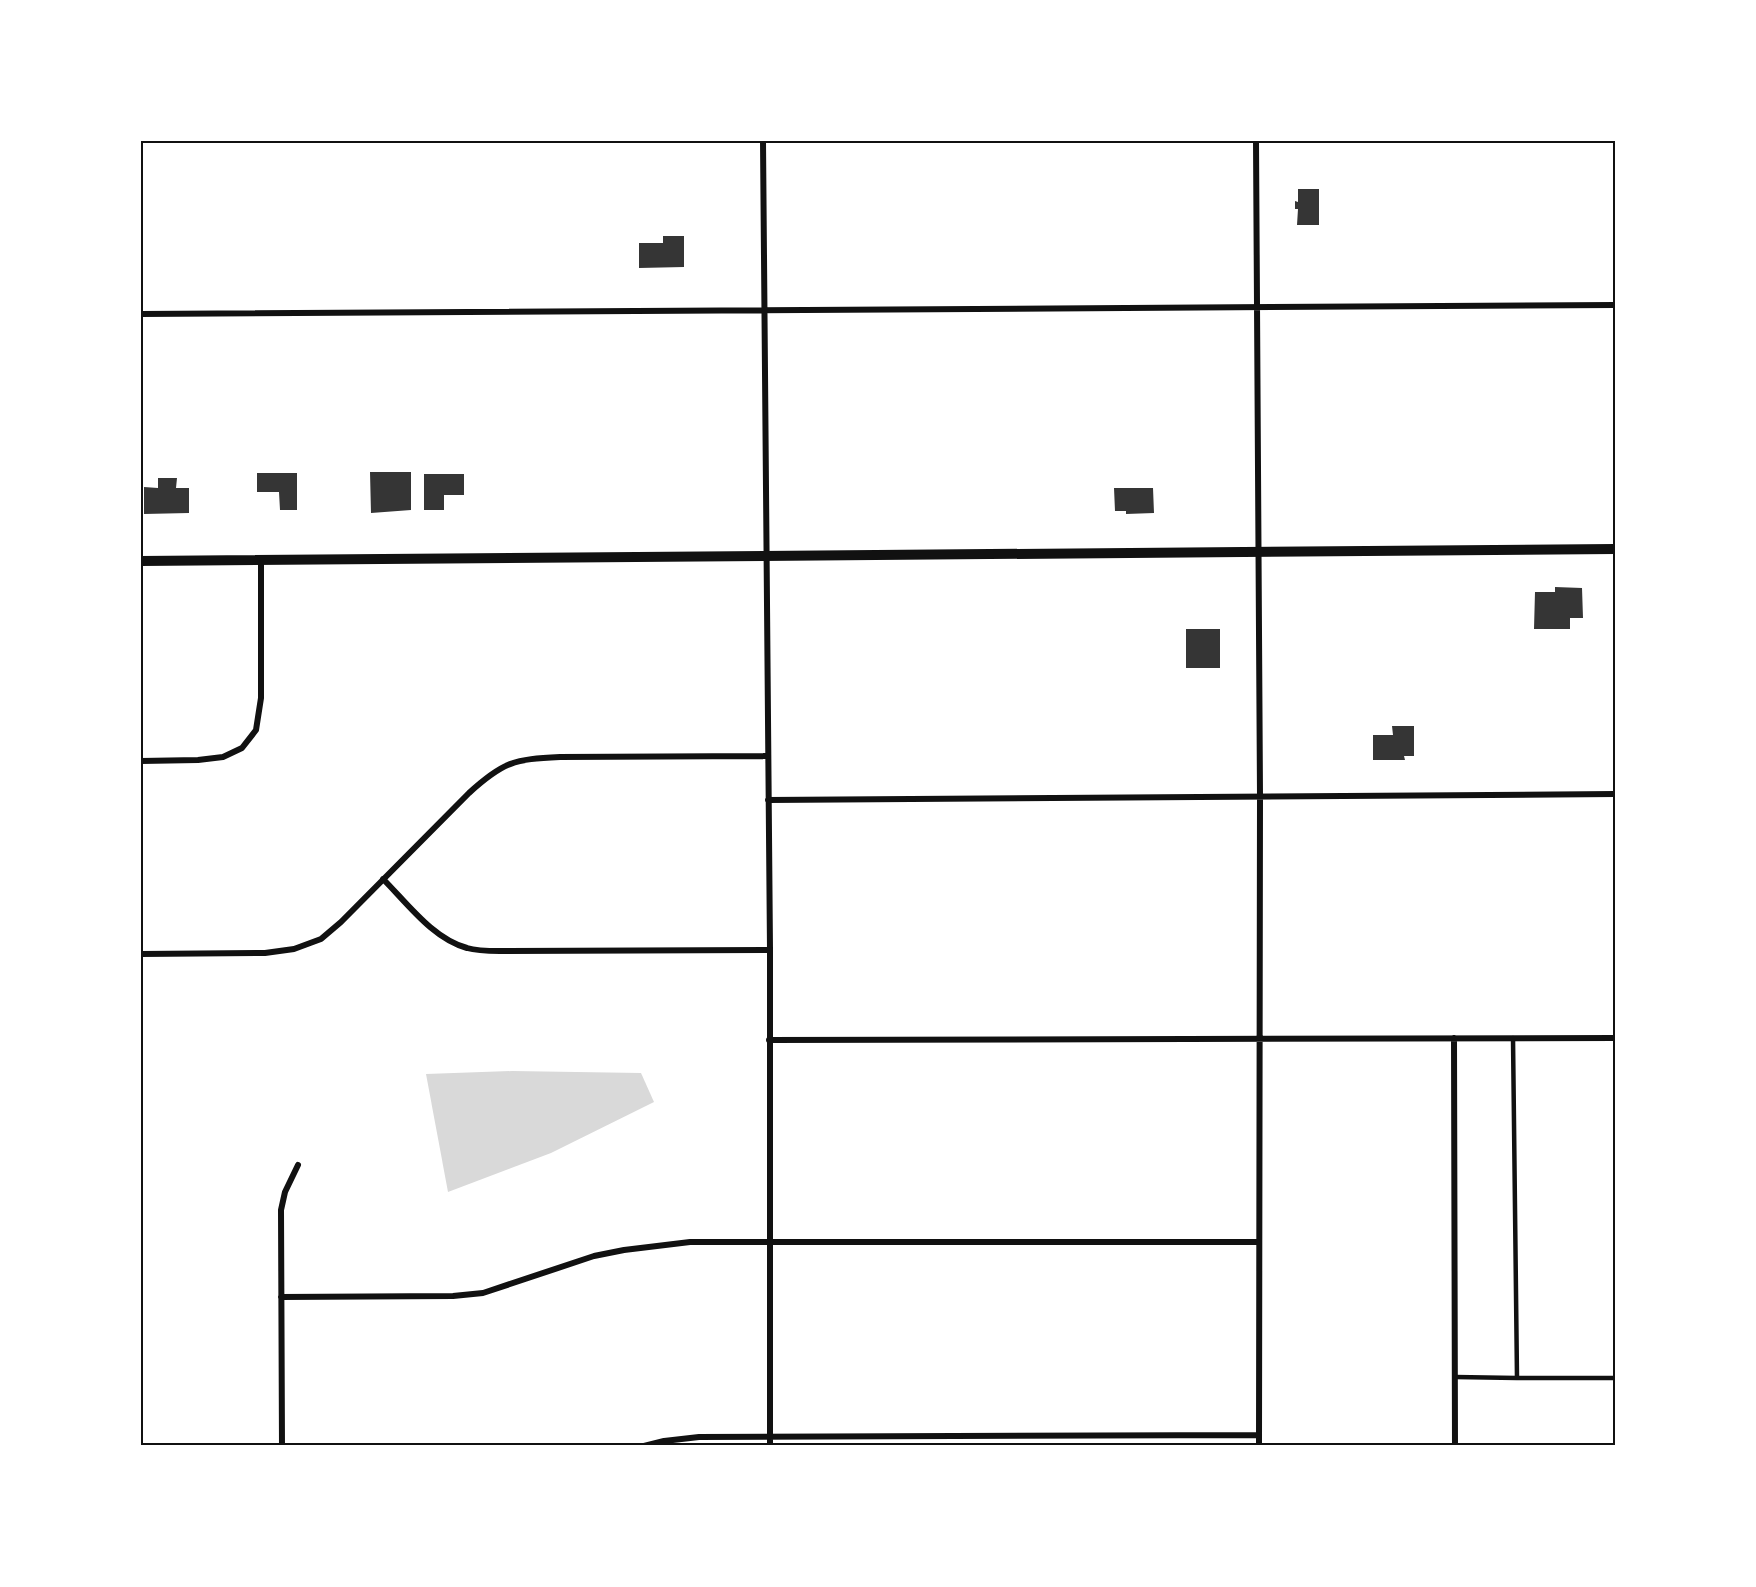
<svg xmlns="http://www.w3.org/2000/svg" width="1756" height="1587" font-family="Poppins,sans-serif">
<rect width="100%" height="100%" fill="#fff"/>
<path fill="#d9d9d9" d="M512 1071 641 1073 654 1102 551 1153 448 1192 426 1074Z"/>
<path fill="#353535" d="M1298 189H1319V225H1297L1298 209H1295V201L1298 202Z
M663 236H684V267L639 268V243H663Z
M370 472H411V510L371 513Z
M257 473H297V510H280L279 492H257Z
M424 474H464V495H444V510H424Z
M158 478H177L176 488H189V513L144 514V487L158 488Z
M1114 488H1153L1154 513 1126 514V511H1115Z
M1555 587 1582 588 1583 618H1570V629H1534L1535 592H1555Z
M1186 629H1220V668H1186Z
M1392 726H1414V756H1404L1405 760H1373V735H1393Z"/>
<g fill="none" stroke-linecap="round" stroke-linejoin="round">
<path stroke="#111" stroke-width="4.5" d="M1513 1038 1517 1378H1615
M1455 1377 1517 1378"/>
<path stroke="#111" stroke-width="6" d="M763 141 770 950V1446
M1256 141 1260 796 1259 1446
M141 314 1615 305
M141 761 198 760 223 757 242 748 256 730 261 698V561
M768 800 1615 794
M383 879C407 903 433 939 467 948 477 951 489 951 500 951L770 950
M141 954 265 953 294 949 321 939 341 922 469 793C503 762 514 759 560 757L768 756
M1454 1038 1455 1446
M769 1040 1615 1038
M281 1297 453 1296 483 1293 594 1256 624 1250 690 1242H1258
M282 1446 281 1210 285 1192 298 1165
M644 1446 664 1441 699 1437 1259 1435"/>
<path stroke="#111" stroke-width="10" d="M141 561 1615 549"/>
</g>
<rect width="1756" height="1587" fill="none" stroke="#ffffff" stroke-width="285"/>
<rect x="142" y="142" width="1472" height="1302" fill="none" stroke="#111" stroke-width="2"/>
</svg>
